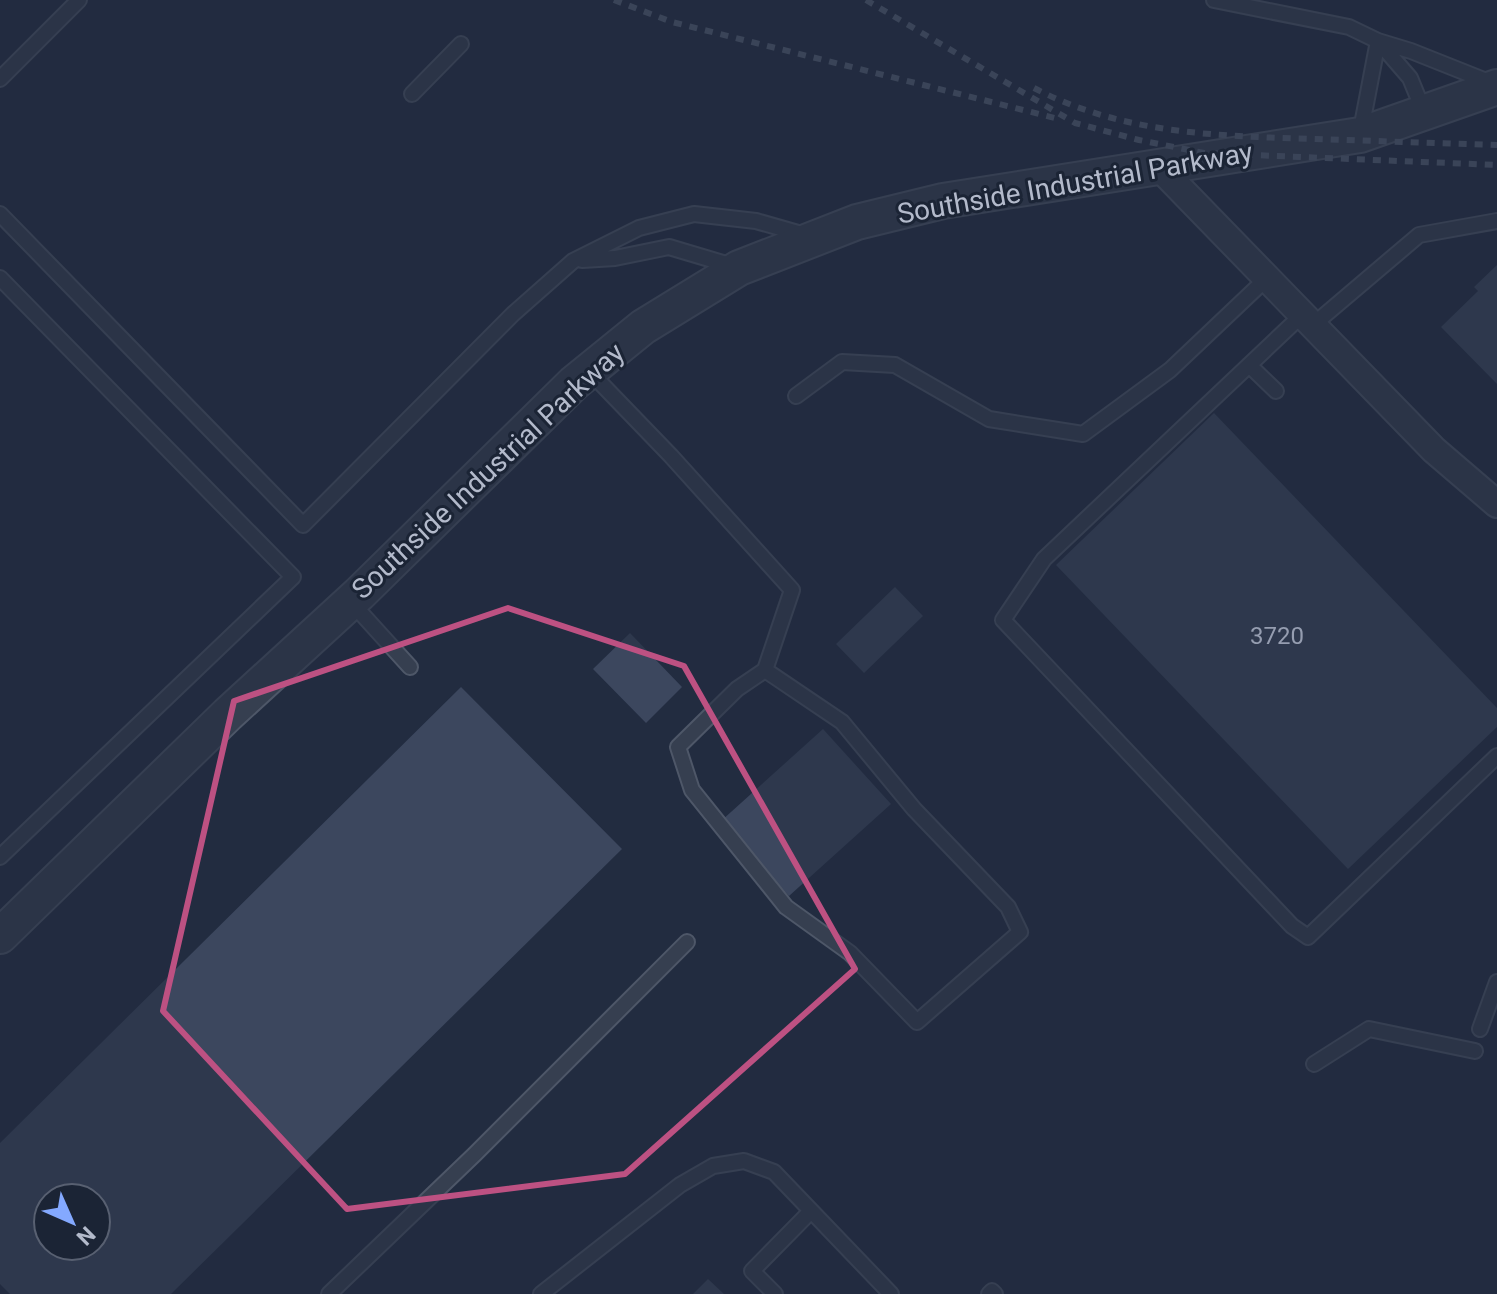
<svg xmlns="http://www.w3.org/2000/svg" width="1497" height="1294" font-family="Roboto,sans-serif">
<rect width="100%" height="100%" fill="#222c40"/>
<path fill="#3c475e" fill-rule="evenodd" d="M1497 265V384L1441 327 1478 291 1474 287Z
M1214 413 1497 708V727L1348 869 1056 565Z
M895 587 923 616 864 673 836 644Z
M630 633 682 687 646 723 593 669Z
M461 687 622 849 171 1294H10L0 1284V1143ZM48 1198H96V1246H48Z
M823 729 891 804 789 896 721 821Z
M708 1279 724 1294H693Z"/>
<g fill="none" stroke-linecap="round" stroke-linejoin="round">
<defs>
<path id="service" d="M1214 0 1349 27 1378 41 1411 51 1489 82
M1378 41 1410 78 1424 112
M0 79 79 0
M412 94 461 44
M1360 135 1378 41
M0 214 303 525 513 314 573 261 639 228 694 214 756 221 805 235
M582 260 615 258 669 247 733 266
M0 278 293 577 0 857
M1303 314 1044 559 1003 620 1292 926 1308 937 1497 756
M1313 325 1419 235 1497 221
M1249 365 1276 391
M589 371 671 456 792 590 765 670 842 722 914 809 1008 907 1020 932 917 1022 850 953 786 907 692 790 678 747 737 689 765 670
M796 396 842 362 895 365 989 419 1083 434 1170 370 1267 278
M351 602 410 667
M1480 1029 1497 982
M1314 1064 1369 1029 1475 1051
M329 1294 474 1155 687 942
M541 1294 680 1185 713 1166 744 1161 774 1172 891 1294
M775 1294 752 1271 811 1211
M989 1294 992 1291 995 1294"/>
<path id="minor" d="M1159 167 1434 450 1497 504"/>
<path id="tertiary" d="M0 936 228 714 359 594 574 383 643 327 739 268 857 222 943 201 1360 135 1497 87"/>
</defs>
<use href="#service" stroke="#4e5768" stroke-width="18"/>
<use href="#minor" stroke="#4e5768" stroke-width="30"/>
<use href="#tertiary" stroke="#4e5768" stroke-width="38"/>
<use href="#service" stroke="#363f50" stroke-width="14"/>
<use href="#minor" stroke="#363f50" stroke-width="26"/>
<use href="#tertiary" stroke="#363f50" stroke-width="34"/>
<path stroke="#586277" stroke-width="6" stroke-dasharray="8 8" stroke-linecap="butt" d="M614 0 672 22 1055 118
M866 0 1075 123 1139 140 1204 153 1497 165
M1034 88C1122 134 1217 136 1314 139 1375 141 1436 143 1497 145"/>
</g>
<path d="M0 0H1497V1294H0ZM508 608 684 666 855 969 625 1174 347 1209 163 1011 234 701Z" fill="#222c40" fill-opacity=".55" fill-rule="evenodd"/>
<path fill="none" stroke="#bd5182" stroke-width="6" stroke-linejoin="round" d="M508 608 684 666 855 969 625 1174 347 1209 163 1011 234 701Z"/>
<g text-anchor="middle" dominant-baseline="central" stroke-width="6" stroke-linejoin="round" paint-order="stroke">
<g font-size="24" fill="#959db0">
<text x="1277" y="636">3720</text>
</g>
<g font-size="28" fill="#b3bacb" stroke="#1b2435">
<text transform="translate(1075 183) rotate(-10)">Southside Industrial Parkway</text>
<text transform="translate(488 471) rotate(-43)">Southside Industrial Parkway</text>
</g>
</g>
<g transform="translate(72 1222) rotate(135)"><circle r="38" fill="#1b2435" stroke="#586071" stroke-width="2"/>
<path d="M0-6L14 30L0 20L-14 30Z" fill="#84a9ff"/>
<text y="-12" font-size="22" font-weight="bold" text-anchor="middle" fill="#b3bacb">N</text>
</g>
</svg>
